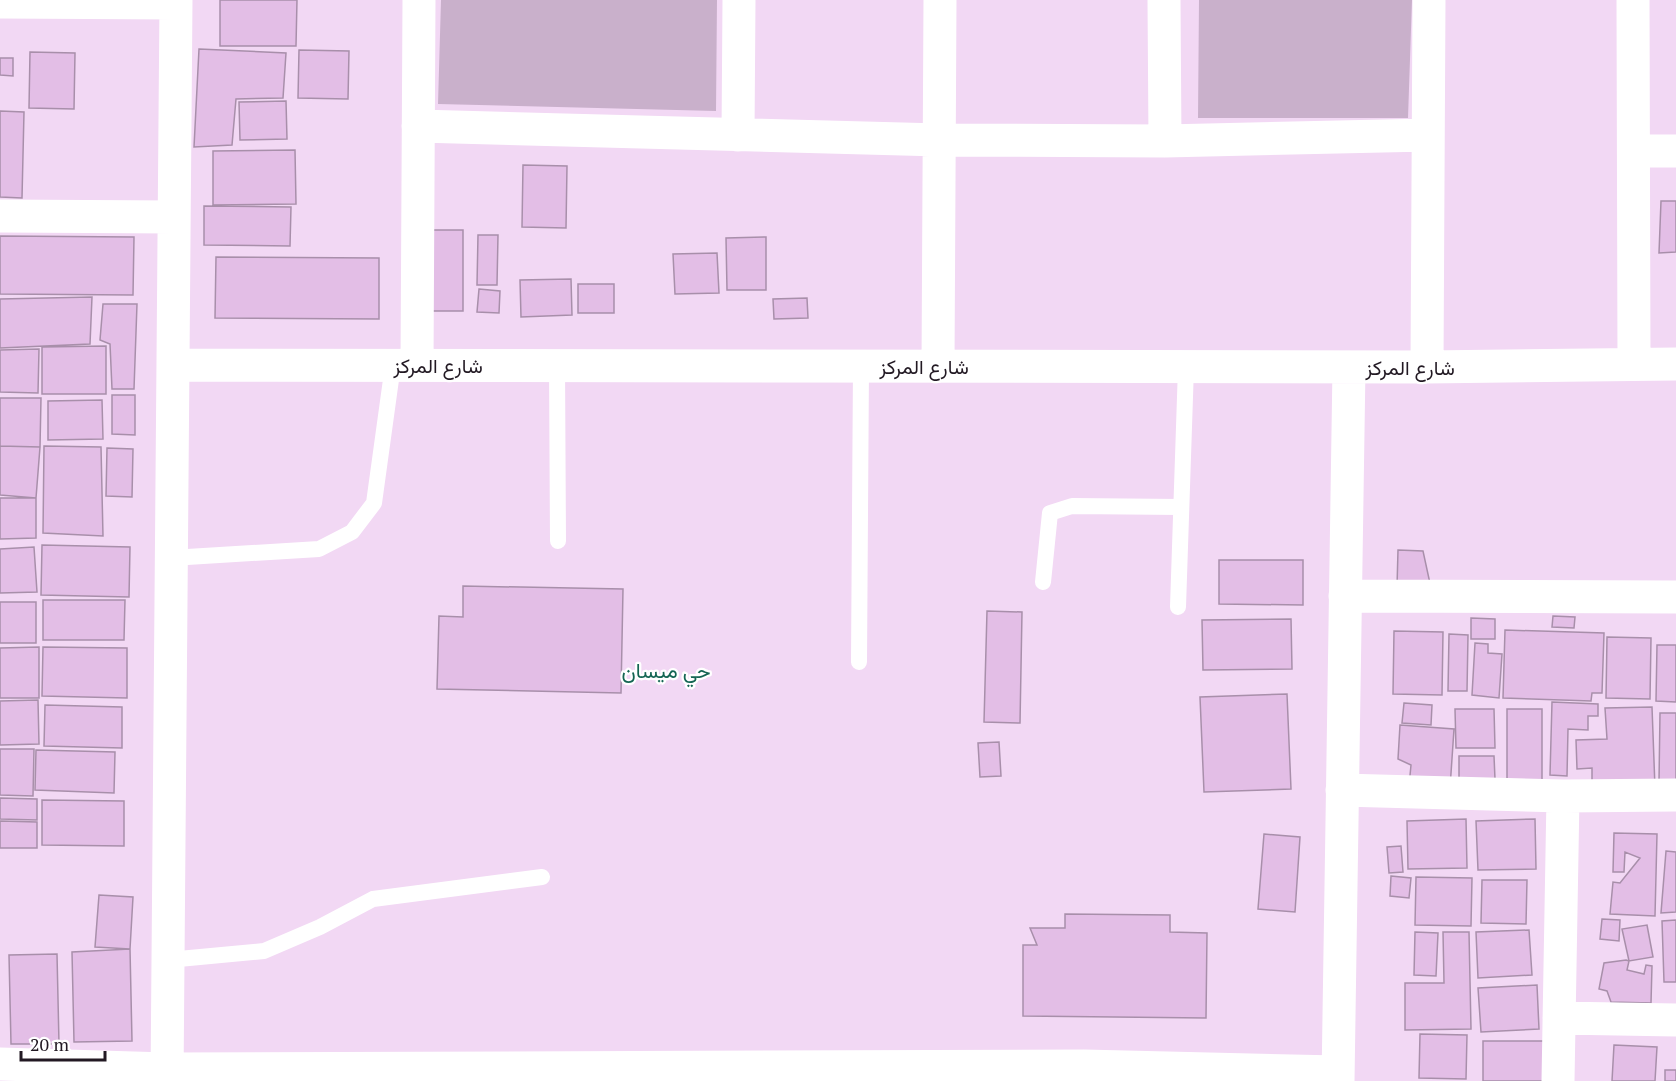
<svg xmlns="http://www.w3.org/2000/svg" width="1676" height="1081" font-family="'PT Serif',Vazirmatn,serif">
<rect width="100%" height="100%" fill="#f2d8f4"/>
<path fill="#c9b0cb" d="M441 0H717L716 111 438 104Z
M1199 0H1412L1408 118H1198Z"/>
<path fill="#e3bee6" stroke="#a88faa" stroke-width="1.5" d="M220 0H297L296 46H220Z
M199 49 286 53 283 98 236 99 232 145 194 147Z
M299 50 349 51 348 99 298 98Z
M30 52 75 53 74 109 29 108Z
M0 58H13V76L0 75Z
M286 101 287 139 240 140 239 102Z
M0 111 24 112 22 198 0 197Z
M295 150 296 204 213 205V151Z
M523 165 567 166 566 228 522 227Z
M1661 201H1676V252L1659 253Z
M204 206 291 207 290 246 204 245Z
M422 230H463V311H422Z
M478 235H498L497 285H477Z
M0 236 134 237 133 295 0 294Z
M766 237V290H727L726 238Z
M717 253 719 293 675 294 673 254Z
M216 257 379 258V319L215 318Z
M571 279 572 315 521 317 520 280Z
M578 284H614V313H578Z
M479 289 500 291 499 313 477 312Z
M92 297 90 344 0 348V299Z
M807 298 808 318 774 319 773 299Z
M103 304H137L134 389H112L110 344 100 340Z
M106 346V394H42V347Z
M39 349 38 393 0 392V350Z
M112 395H135V435L112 434Z
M0 398H41L40 447 0 446Z
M102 400 103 439 48 440V401Z
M0 446 40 447 36 498 0 495Z
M44 446 101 447 103 536 43 533Z
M107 448 133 449 132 497 106 496Z
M0 498H36V538L0 539Z
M42 545 130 547 129 597 41 595Z
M34 547 37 592 0 593V549Z
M1398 550 1423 551 1431 588 1397 587Z
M1219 560H1303V605L1219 604Z
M463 586 623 589 621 693 437 689 439 616 463 617Z
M43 600H125L124 640H43Z
M0 602H36V643H0Z
M987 611 1022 612 1020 723 984 722Z
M1553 616 1575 617 1574 628 1552 627Z
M1471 618 1495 619V639H1471Z
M1291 619 1292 669 1203 670 1202 620Z
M1505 630 1604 633 1602 693H1592L1591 701 1503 698Z
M1394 631 1443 632 1442 695 1393 694Z
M1449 634 1468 635 1467 691H1448Z
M1607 637 1651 638 1650 699 1606 698Z
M1475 643 1488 644V653L1502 654 1499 698 1472 695Z
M1657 645H1676V702L1656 701Z
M39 647V698H0V648Z
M43 647 127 648V698L42 696Z
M1287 694 1291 789 1204 792 1200 697Z
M38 700 39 744 0 745V701Z
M1552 702 1598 704V716H1588V730L1568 729 1567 776 1550 775Z
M1404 703 1432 705 1431 725 1402 723Z
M45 705 122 707V748L44 746Z
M1652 707 1655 788 1592 790V768L1577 769 1576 740 1607 739 1605 708Z
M1455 709H1494L1495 748H1456Z
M1507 709H1542V780H1507Z
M1660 713H1676V782H1659Z
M1400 725 1454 729 1450 788 1409 786 1411 765 1398 759Z
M999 742 1001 776 980 777 978 743Z
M0 749H34L33 796 0 795Z
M36 750 115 752 114 793 35 790Z
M1459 756H1494L1495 779H1459Z
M0 798 37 799V820L0 819Z
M42 800 124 801V846L42 845Z
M1466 819 1467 868 1408 869 1407 821Z
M1535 819 1536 869 1478 870 1476 821Z
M0 821 37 822V848H0Z
M1614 833 1657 834 1655 916 1610 914 1613 882 1620 883 1640 858 1625 852 1624 872H1613Z
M1264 834 1300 837 1295 912 1258 909Z
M1401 846 1403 872 1389 873 1387 847Z
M1666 851 1676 852V912L1661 913Z
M1391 876 1411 878 1409 898 1390 896Z
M1416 877 1472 878 1471 926 1415 925Z
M1482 880H1527L1526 924 1481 923Z
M99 895 133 897 130 949 95 947Z
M1065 914 1170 915V932L1207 933 1206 1018 1023 1016V945H1037L1030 928H1065Z
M1602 919 1620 920 1619 941 1600 939Z
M1676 920V982H1664L1662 921Z
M1647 925 1653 957 1629 961 1622 929Z
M1529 930 1532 975 1478 978 1476 932Z
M1415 932 1438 933 1436 976 1414 975Z
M1443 932H1469L1471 1029 1405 1030V983H1444Z
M130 949 132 1041 74 1042 72 952Z
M57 954 59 1044H11L9 955Z
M1626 960 1629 961 1627 970 1644 974 1646 965 1652 966 1651 1003 1611 1002 1607 991 1599 989 1604 963Z
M1537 985 1539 1029 1481 1032 1478 988Z
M1420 1034 1467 1035 1466 1079 1419 1078Z
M1483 1041H1550V1081H1483Z
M1614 1045 1657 1047 1655 1081H1612Z
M1665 1070H1676V1081H1665Z"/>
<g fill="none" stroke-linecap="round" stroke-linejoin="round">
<path stroke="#fff" stroke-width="16" d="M557 365 558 541
M171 558 319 549 352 532 374 503 393 365
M1043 582 1050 513 1072 506 1181 507
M1178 607 1186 367
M859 662 861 366
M168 960 264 951 320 927 373 899 542 877"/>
<path stroke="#fff" stroke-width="33" d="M1164 0 1165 141
M1633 0 1634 364
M0 2 176 3
M418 126 940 140 1165 141 1428 135
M738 135 739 0
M1634 151H1676
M0 216 174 217
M173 365 1427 367 1676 364
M417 365 419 0
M938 366 940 0
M1427 367 1429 0
M1345 596 1676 597
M1342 790 1563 796 1676 795
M1559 1018 1676 1020
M0 1064 167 1069 1084 1066 1338 1072
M167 1081 176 0
M1338 1081 1349 367
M1558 1081 1563 796"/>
</g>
<g text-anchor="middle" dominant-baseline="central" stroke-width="4.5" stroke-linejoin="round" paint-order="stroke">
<g font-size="20" fill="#221923" stroke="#fff">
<text x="438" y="365">شارع المركز</text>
<text x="924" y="366">شارع المركز</text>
<text x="1410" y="367">شارع المركز</text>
</g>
<g font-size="21" fill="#146553" stroke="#fff">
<text x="666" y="670">حي ميسان</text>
</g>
</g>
<path d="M21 1051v9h84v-9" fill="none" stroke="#221923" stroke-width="3"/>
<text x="30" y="1051" font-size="18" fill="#221923" stroke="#ffffff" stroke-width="4.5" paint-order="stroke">20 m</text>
</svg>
